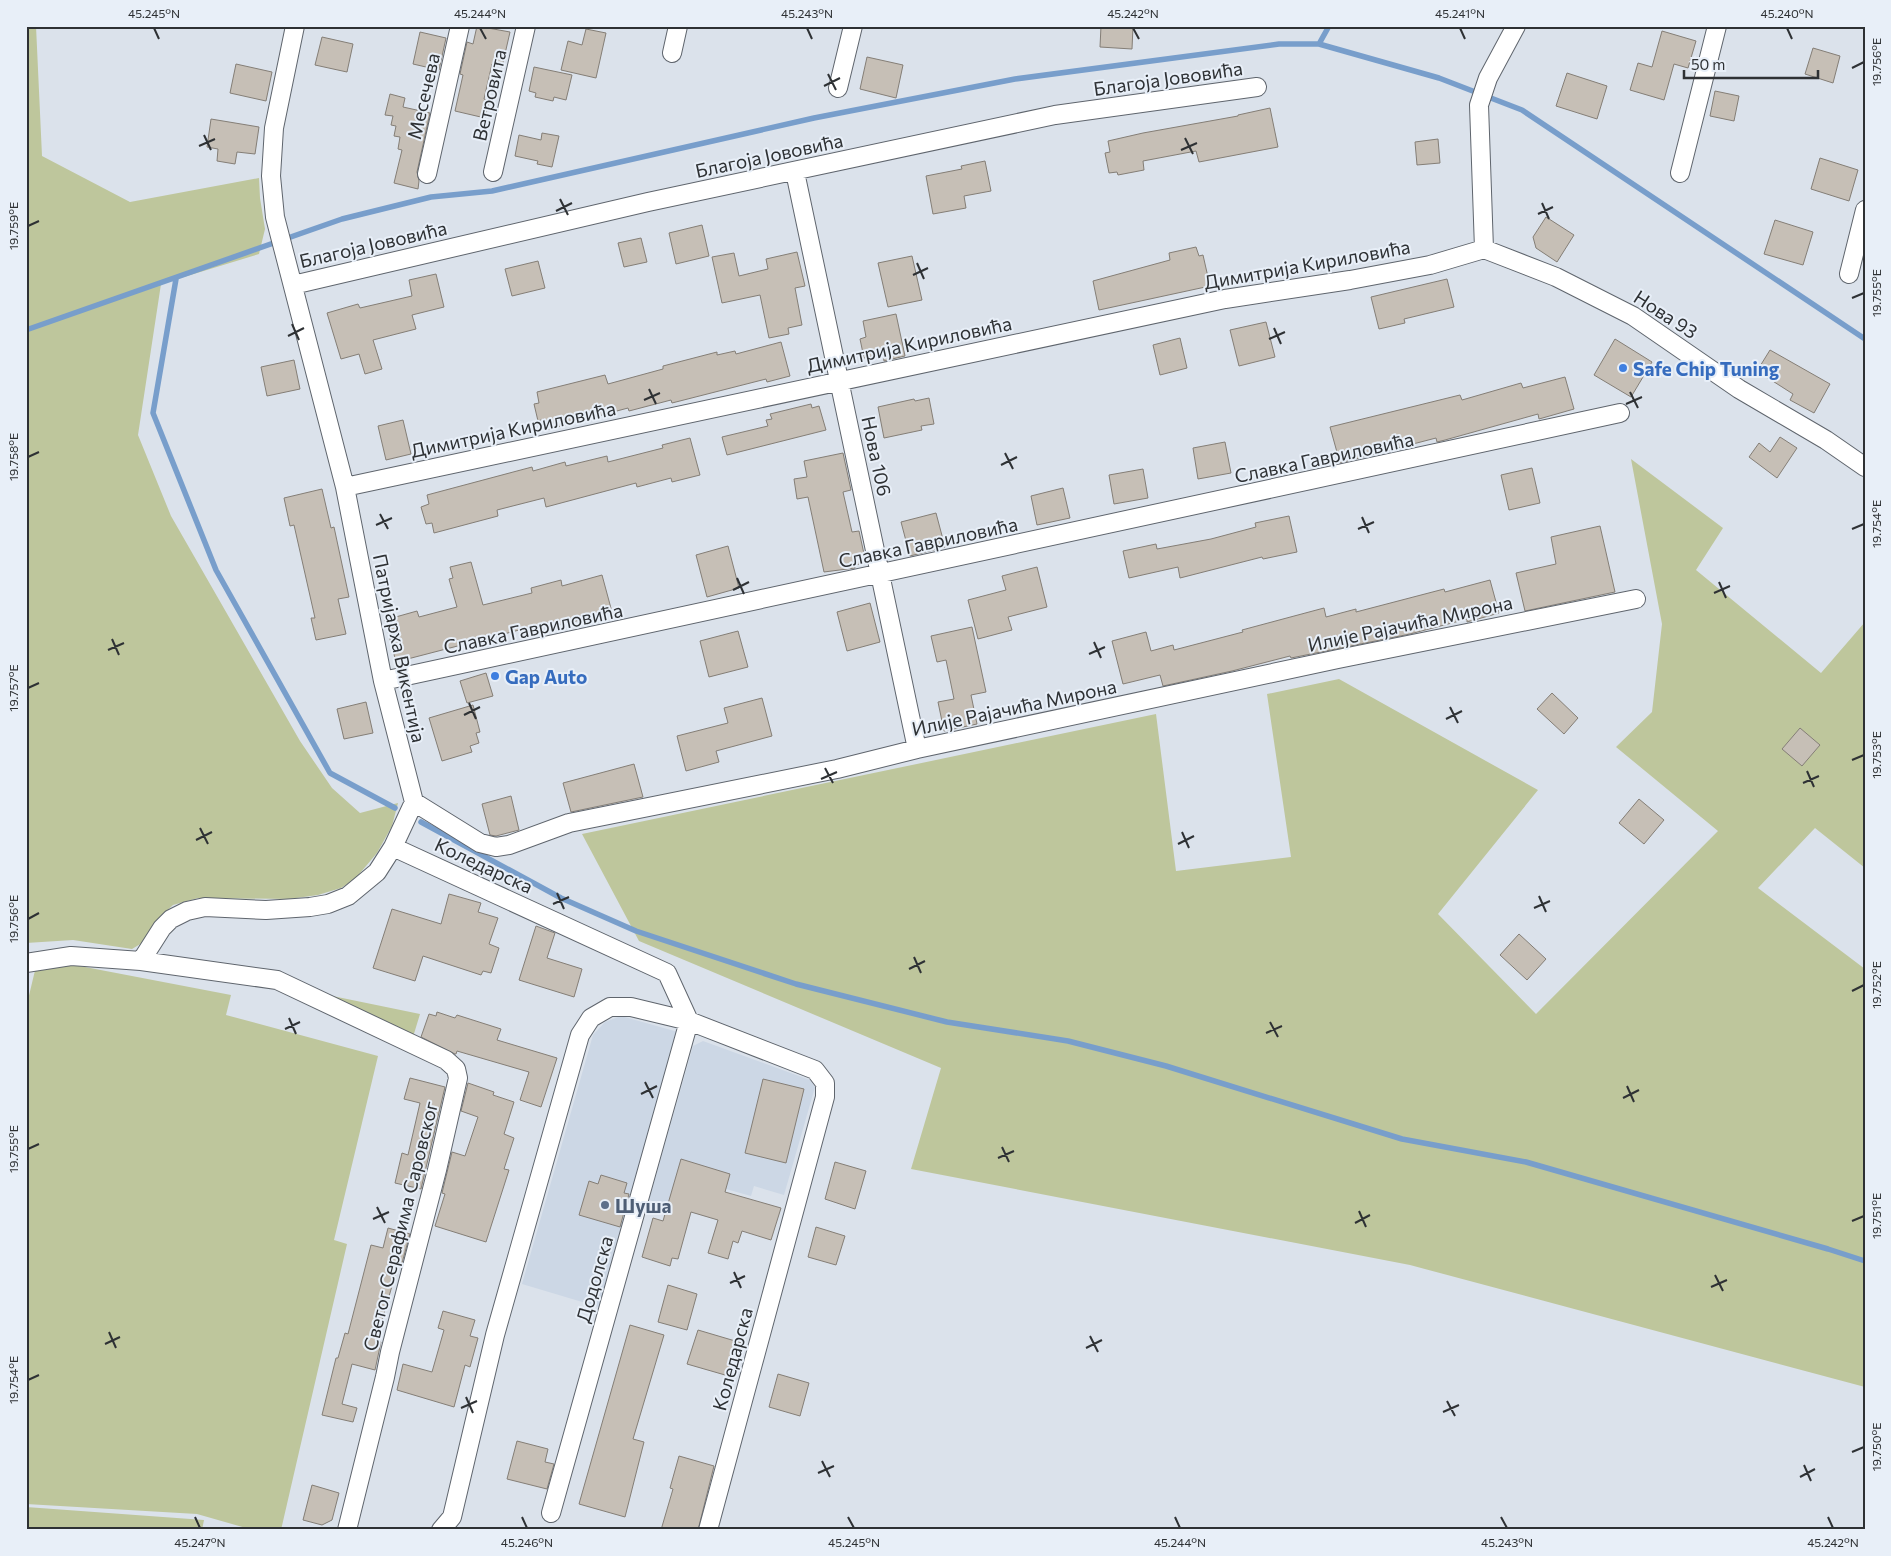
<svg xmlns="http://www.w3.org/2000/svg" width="1891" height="1556" font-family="Commissioner,sans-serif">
<rect width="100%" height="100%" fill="#dbe2eb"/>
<path fill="#ccd7e5" d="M621 1016 678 1032 599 1307 522 1284 593 1035 605 1022Z
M703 1041 810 1080 815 1087 784 1195 754 1186 751 1196 726 1189 717 1220 649 1200 693 1046Z"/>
<path fill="#bec69c" d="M26 26H36L42 156 130 202 259 178 260 198 265 229 259 254 161 284 138 435 171 516 300 741 332 788 360 813 398 803 392 826 377 853 355 879 341 888 318 895 289 899 198 898 173 905 161 916 142 943 132 949 73 940 26 943Z
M1631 459 1723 528 1696 570 1821 673 1865 622V868L1815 828 1758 888 1865 969V1387L1410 1265 911 1169 941 1068 639 941 582 834 1156 714 1176 871 1291 857 1267 694 1339 679 1538 790 1438 914 1536 1014 1718 831 1616 747 1652 712 1662 624Z
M38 958 231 995 226 1015 378 1056 334 1240 347 1244 281 1530H253L197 1514 26 1504V1008Z
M313 992 420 1014 413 1037Z
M26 1507 204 1520 202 1530H26Z"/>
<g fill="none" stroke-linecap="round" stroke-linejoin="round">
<path stroke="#789ecb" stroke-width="5.5" d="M1319 44 1329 26
M176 279 153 413 216 570 330 773 395 808
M26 330 342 219 431 197 492 191 814 118 1015 79 1279 44H1319L1439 78 1522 110 1865 339
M421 822 561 898 636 931 796 984 947 1022 1068 1041 1166 1066 1402 1139 1526 1162 1828 1249 1865 1261"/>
</g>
<path fill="#c6bfb6" stroke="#847e76" d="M477 26 510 32 502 67 492 64 484 99 489 101 485 118 455 111 463 75 460 74 467 42 473 44Z
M1101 26H1133L1132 49 1100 47Z
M586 29 606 33 596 78 561 70 568 41 582 45Z
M1662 31 1696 41 1688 68 1674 64 1664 100 1630 90 1638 63 1652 67Z
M420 32 446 38 439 70 413 64Z
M322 37 353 44 347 72 315 65Z
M1813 48 1840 56 1833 83 1805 74Z
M867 57 903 65 896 98 860 89Z
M236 64 272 72 266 101 230 93Z
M534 67 572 75 566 100 554 97 553 101 535 97 536 93 529 91Z
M1567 73 1607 86 1597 119 1556 106Z
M1715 91 1739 96 1734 121 1710 116Z
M390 94 405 98 403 107 430 113 417 172 419 181 418 189 394 183 402 150 398 149 400 137 394 136 396 126 391 125 393 116 385 115Z
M1270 108 1278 147 1199 162 1196 151 1143 161 1144 170 1118 175 1117 172 1109 173 1105 153 1110 152 1108 141 1143 133 1238 116V115Z
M211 119 259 127 255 154 237 152 235 164 217 161 218 149 207 147Z
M542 133 559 136 552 167 537 164 538 161 515 156 519 135 541 140Z
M1438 139 1440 163 1417 165 1415 142Z
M1820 158 1858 170 1849 201 1811 189Z
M985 161 991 191 964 196 966 208 933 214 926 176 962 169 961 166Z
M1546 217 1574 235 1557 262 1536 248 1533 237Z
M1775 220 1813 232 1803 265 1764 254Z
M702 225 709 256 676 264 669 233Z
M641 238 647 262 624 267 618 243Z
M1196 247 1199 256 1203 255 1210 286 1099 310 1093 281 1170 260 1169 253Z
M797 252 805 286 795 288 802 325 788 328 789 334 769 338 760 295 722 303 712 257 734 253 739 276 768 269 766 259Z
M912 256 922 300 888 307 878 263Z
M538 261 545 288 512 296 505 269Z
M436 274 444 307 412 315 416 329 373 340 382 369 365 374 359 354 341 359 327 313 358 304 360 308 412 296 409 280Z
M1447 279 1454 307 1404 319 1405 323 1379 329 1371 297Z
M896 314 905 356 884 361 883 354 864 358 860 339 866 337 863 321Z
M1266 322 1275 357 1239 366 1230 330Z
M1180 338 1187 368 1160 375 1153 345Z
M1615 339 1652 362 1631 397 1594 375Z
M781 342 790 376 767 382 766 379 672 403 671 400 629 411 628 408 546 430 544 419 538 421 534 404 539 403 537 392 605 375 608 384 663 369V366L717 352V355L735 351 736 354Z
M1770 350 1830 384 1814 413 1790 400 1793 394 1757 371Z
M294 360 300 389 267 396 261 367Z
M1565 377 1574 409 1539 419 1538 414 1445 440 1437 442 1436 438 1340 463 1330 427 1460 395 1462 400 1521 383 1523 388Z
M929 398 934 424 921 426 922 430 884 438 878 407 914 399 915 401Z
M811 404 812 408 819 406 826 430 727 455 722 437 768 426 766 420 772 419 770 414Z
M403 420 411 454 386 460 378 426Z
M1780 437 1797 448 1777 478 1749 457 1759 443 1770 452Z
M690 438 700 475 672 482 671 478 637 487 636 483 546 507 544 498 497 510 498 516 434 533 432 523 426 524 421 507 429 504 427 495 532 467 533 471 565 462 566 466 607 456 608 462 663 448 662 445Z
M1225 442 1231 473 1198 479 1193 448Z
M843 453 851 490 843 492 852 532 859 531 866 563 854 565 855 568 824 572 808 497 797 499 794 479 807 477 804 461Z
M1532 468 1540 503 1509 510 1501 475Z
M1143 469 1148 498 1114 504 1109 475Z
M1063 488 1070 518 1037 525 1031 496Z
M322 489 331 528 334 527 349 597 338 599 346 634 316 640 311 618H315L294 525 290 526 284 498Z
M936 513 945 547 910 556 901 522Z
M1289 516 1297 552 1263 559 1262 557 1180 578 1178 567 1129 578 1123 551 1156 544 1157 549 1211 539 1256 527 1255 523Z
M1600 526 1615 592 1525 611 1516 573 1556 564 1551 537Z
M728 546 739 588 707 597 696 555Z
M471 562 483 605 532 593 531 588 561 580 562 586 602 575 612 612 552 627 550 622 396 662 385 620 417 611 419 617 457 607 449 579 453 578 450 567Z
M1037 567 1047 607 1008 617 1012 630 978 639 968 600 1006 590 1002 576Z
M1490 580 1499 613 1467 622V619L1410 634 1291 658 1290 656 1232 671 1163 686 1160 675 1123 684 1112 641 1146 632 1151 651 1173 645 1174 650 1243 632 1242 630 1324 608 1326 617 1356 609V612L1444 589 1445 592Z
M870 603 880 642 847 651 837 612Z
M972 627 986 692 971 695 977 724 944 731 938 702 954 699 946 660 937 662 931 636Z
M738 631 748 667 709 677 700 641Z
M486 673 493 696 467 703 460 681Z
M1552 693 1578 718 1564 734 1537 709Z
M762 698 772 736 716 751 719 762 686 771 677 736 728 723 724 708Z
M366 702 373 733 344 739 337 709Z
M473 705 480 732 476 733 479 743 470 746 472 752 442 761 429 718Z
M1800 728 1820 745 1802 766 1782 749Z
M634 764 643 797 571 812 563 783Z
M511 796 519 830 496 836 490 835 482 804Z
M1639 799 1664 820 1644 844 1619 823Z
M449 894 481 903 478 912 498 918 489 944 499 948 491 973 483 971 481 975 423 956 415 981 373 968 392 909 441 924Z
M536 926 555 933 547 958 582 969 574 997 519 980Z
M1519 934 1546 959 1527 980 1500 955Z
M437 1012 455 1018 457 1015 501 1029 497 1040 557 1058 541 1107 520 1100 529 1072 457 1051 456 1054H455L421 1037 429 1014 436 1016Z
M410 1078 445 1087 421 1189 395 1183 402 1153 408 1155 420 1103 404 1099Z
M763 1079 804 1089 786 1163 745 1153Z
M468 1083 494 1092 493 1095 514 1102 504 1134 514 1138 504 1169 509 1170 486 1242 435 1226 445 1194 442 1193 452 1152 465 1156 478 1117 461 1111Z
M681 1159 730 1174 725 1192 781 1208 771 1240 742 1231 738 1243 733 1241 728 1259 708 1253 718 1220 691 1212 678 1259 672 1258 670 1266 642 1257 653 1218 663 1221Z
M835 1162 866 1171 855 1209 825 1199Z
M601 1175 627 1183 624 1193 629 1194 620 1227 579 1215 589 1181 598 1184Z
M816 1227 845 1236 836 1265 808 1257Z
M388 1228 410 1234 402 1263 399 1262 376 1341 381 1342 375 1370 352 1364 342 1404 357 1408 353 1422 322 1415 336 1358H338L345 1333 348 1334 371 1245 383 1248Z
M668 1285 697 1294 687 1330 658 1322Z
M443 1311 475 1320 470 1336 478 1338 470 1367 465 1365 454 1407 397 1390 403 1364 432 1372 444 1330 438 1328Z
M630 1325 664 1335 633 1439 644 1442 625 1517 579 1504Z
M698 1330 742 1343 732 1377 687 1364Z
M778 1374 809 1383 800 1416 769 1407Z
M517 1441 548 1449 545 1462 554 1464 547 1489 507 1479Z
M679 1456 714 1466 698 1530H661L673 1489 670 1488Z
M312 1485 339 1493 332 1520 322 1525 303 1520Z"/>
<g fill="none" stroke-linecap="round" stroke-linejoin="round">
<defs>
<path id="street" d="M672 53 678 26
M838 88 853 26
M493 172 526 26
M795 172 917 749
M1680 173 1717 26
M427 174 460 26
M1484 249 1556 277 1633 316 1739 389 1826 440 1865 467
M1484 249 1479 105 1488 78 1516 26
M1849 274 1865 210
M293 285 648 202 1055 115 1257 87
M345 487 1225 299 1350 280 1430 265 1484 249
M383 681 1620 413
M414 802 480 843 496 847 509 845 569 823 837 769 917 749 1338 659 1636 599
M393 847 667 973
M141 961 162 928 171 919 187 911 205 907 266 910 310 907 328 904 348 896 377 872 393 847 414 802 383 681 345 487 275 217 271 176 274 128 295 26
M26 963 71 956 141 961 277 980 446 1060 456 1069 458 1078 437 1170 390 1352 385 1377 347 1530
M551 1513 689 1021 667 973
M441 1530 452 1517 495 1335 580 1035 591 1018 610 1007H631L689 1021 815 1070 825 1083V1097L708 1530"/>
</defs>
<use href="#street" stroke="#5f656d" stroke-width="20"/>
<use href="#street" stroke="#fff" stroke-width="18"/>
</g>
<path fill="none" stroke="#2e3134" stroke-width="2" d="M154 28 159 39M480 28 486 39M807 28 812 39M1133 28 1139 39M1460 28 1465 39M1787 28 1792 39M1852 68 1864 62M828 74 836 90M824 86 840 78M204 135 211 150M1185 138 1193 154M199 146 215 139M1181 150 1197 143M560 199 568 215M1542 203 1549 219M556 211 572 203M1538 214 1553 207M28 226 39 221M917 263 924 279M913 275 928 268M1852 298 1864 293M292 324 299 340M1274 328 1281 344M288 336 304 328M1269 339 1285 332M649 389 656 404M1630 392 1638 408M644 400 660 393M1626 404 1642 397M1005 453 1013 469M28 457 39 452M1001 465 1017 457M380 514 388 529M1362 517 1369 533M376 525 392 518M1358 529 1374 522M1852 529 1864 524M737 578 744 594M1719 582 1726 598M733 590 749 582M1714 593 1730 586M112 639 119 655M1094 642 1101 658M108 650 124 643M1089 654 1105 647M28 688 39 683M469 703 476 719M1450 707 1458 723M464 715 480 707M1446 719 1462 711M1852 760 1864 755M825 768 833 783M1807 771 1814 787M821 779 837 772M1803 783 1819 776M200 828 208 844M1182 832 1189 848M196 840 212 832M1178 844 1194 836M557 893 564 909M1539 896 1546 912M553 904 569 897M1534 908 1550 901M28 919 39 913M914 957 921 973M909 969 925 961M1852 991 1864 985M289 1018 296 1034M1270 1022 1278 1037M285 1029 300 1022M1266 1033 1282 1026M645 1082 653 1098M1627 1086 1634 1102M641 1094 657 1086M1623 1098 1639 1090M1002 1147 1009 1162M28 1149 39 1144M998 1158 1014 1151M377 1207 385 1223M1359 1211 1366 1227M373 1219 389 1212M1852 1221 1864 1216M1355 1223 1370 1215M734 1272 741 1288M1715 1275 1723 1291M730 1283 745 1276M1711 1287 1727 1280M109 1332 116 1348M1090 1336 1098 1352M105 1344 120 1337M1086 1348 1102 1340M28 1380 39 1375M466 1397 473 1413M1447 1401 1455 1416M461 1408 477 1401M1443 1412 1459 1405M1852 1452 1864 1447M822 1461 830 1477M1804 1465 1811 1481M818 1473 834 1466M1800 1477 1815 1469M195 1517 200 1528M522 1517 527 1528M848 1517 854 1528M1175 1517 1180 1528M1501 1517 1507 1528M1828 1517 1833 1528"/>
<g fill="#3f7fe0" stroke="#e8eff8" stroke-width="2">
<circle cx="1623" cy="368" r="5"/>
<circle cx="495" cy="676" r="5"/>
</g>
<circle fill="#5c6f8a" stroke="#e8eff8" stroke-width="2" cx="605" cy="1205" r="5"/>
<g text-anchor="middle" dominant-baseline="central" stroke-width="4" stroke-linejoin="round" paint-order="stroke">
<g font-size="19" fill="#2e3134" stroke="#e8eff8">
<text transform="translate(1168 78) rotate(-8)">Благоја Јововића</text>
<text transform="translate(489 95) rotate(-77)">Ветровита</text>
<text transform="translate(423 96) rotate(-77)">Месечева</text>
<text transform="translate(769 155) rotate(-12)">Благоја Јововића</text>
<text transform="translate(373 244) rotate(-13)">Благоја Јововића</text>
<text transform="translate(1307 264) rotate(-10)">Димитрија Кириловића</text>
<text transform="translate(1666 314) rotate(33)">Нова 93</text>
<text transform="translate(909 344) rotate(-12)">Димитрија Кириловића</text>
<text transform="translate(513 429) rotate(-12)">Димитрија Кириловића</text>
<text transform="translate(877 456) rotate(78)">Нова 106</text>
<text transform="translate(1324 457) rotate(-12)">Славка Гавриловића</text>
<text transform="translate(928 542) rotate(-12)">Славка Гавриловића</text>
<text transform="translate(1410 623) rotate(-12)">Илије Рајачића Мирона</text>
<text transform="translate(533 628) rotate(-12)">Славка Гавриловића</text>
<text transform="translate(400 648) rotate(78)">Патријарха Викентија</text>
<text transform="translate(1014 707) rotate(-12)">Илије Рајачића Мирона</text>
<text transform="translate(484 865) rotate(25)">Коледарска</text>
<text transform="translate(400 1226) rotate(-76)">Светог Серафима Саровског</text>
<text transform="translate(594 1279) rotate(-74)">Додолска</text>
<text transform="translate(732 1359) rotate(-75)">Коледарска</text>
</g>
<g font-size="19" font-weight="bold" fill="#366cbe" stroke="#e8eff8" text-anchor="start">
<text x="1633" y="368">Safe Chip Tuning</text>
<text x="505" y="676">Gap Auto</text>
</g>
<g font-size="19" font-weight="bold" fill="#4e5e75" stroke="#e8eff8" text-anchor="start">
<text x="615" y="1205">Шуша</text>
</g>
</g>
<rect width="1891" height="1556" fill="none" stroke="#e8eff8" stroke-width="55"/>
<path d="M1684 70v8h134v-8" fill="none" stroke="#2e3134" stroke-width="2.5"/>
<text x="1691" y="70" font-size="15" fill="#2e3134" stroke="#e8eff8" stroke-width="4" paint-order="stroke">50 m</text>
<rect x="28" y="28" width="1836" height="1500" fill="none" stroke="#2e3134" stroke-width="2"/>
<g font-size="12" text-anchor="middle" fill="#2e3134">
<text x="154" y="18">45.245°N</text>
<text x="480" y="18">45.244°N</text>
<text x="807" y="18">45.243°N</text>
<text x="1133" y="18">45.242°N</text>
<text x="1460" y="18">45.241°N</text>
<text x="1787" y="18">45.240°N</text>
<text transform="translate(1877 62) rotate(-90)" y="4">19.756°E</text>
<text transform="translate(14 226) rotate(-90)" y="4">19.759°E</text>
<text transform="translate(1877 293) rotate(-90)" y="4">19.755°E</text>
<text transform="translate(14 457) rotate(-90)" y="4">19.758°E</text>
<text transform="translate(1877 524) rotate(-90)" y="4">19.754°E</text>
<text transform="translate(14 688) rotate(-90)" y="4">19.757°E</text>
<text transform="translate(1877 755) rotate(-90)" y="4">19.753°E</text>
<text transform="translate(14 919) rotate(-90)" y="4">19.756°E</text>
<text transform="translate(1877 985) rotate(-90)" y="4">19.752°E</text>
<text transform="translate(14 1149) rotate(-90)" y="4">19.755°E</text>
<text transform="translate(1877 1216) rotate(-90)" y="4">19.751°E</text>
<text transform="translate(14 1380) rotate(-90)" y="4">19.754°E</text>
<text transform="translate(1877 1447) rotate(-90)" y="4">19.750°E</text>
<text x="200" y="1547">45.247°N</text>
<text x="527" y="1547">45.246°N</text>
<text x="854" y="1547">45.245°N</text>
<text x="1180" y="1547">45.244°N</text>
<text x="1507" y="1547">45.243°N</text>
<text x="1833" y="1547">45.242°N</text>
</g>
</svg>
